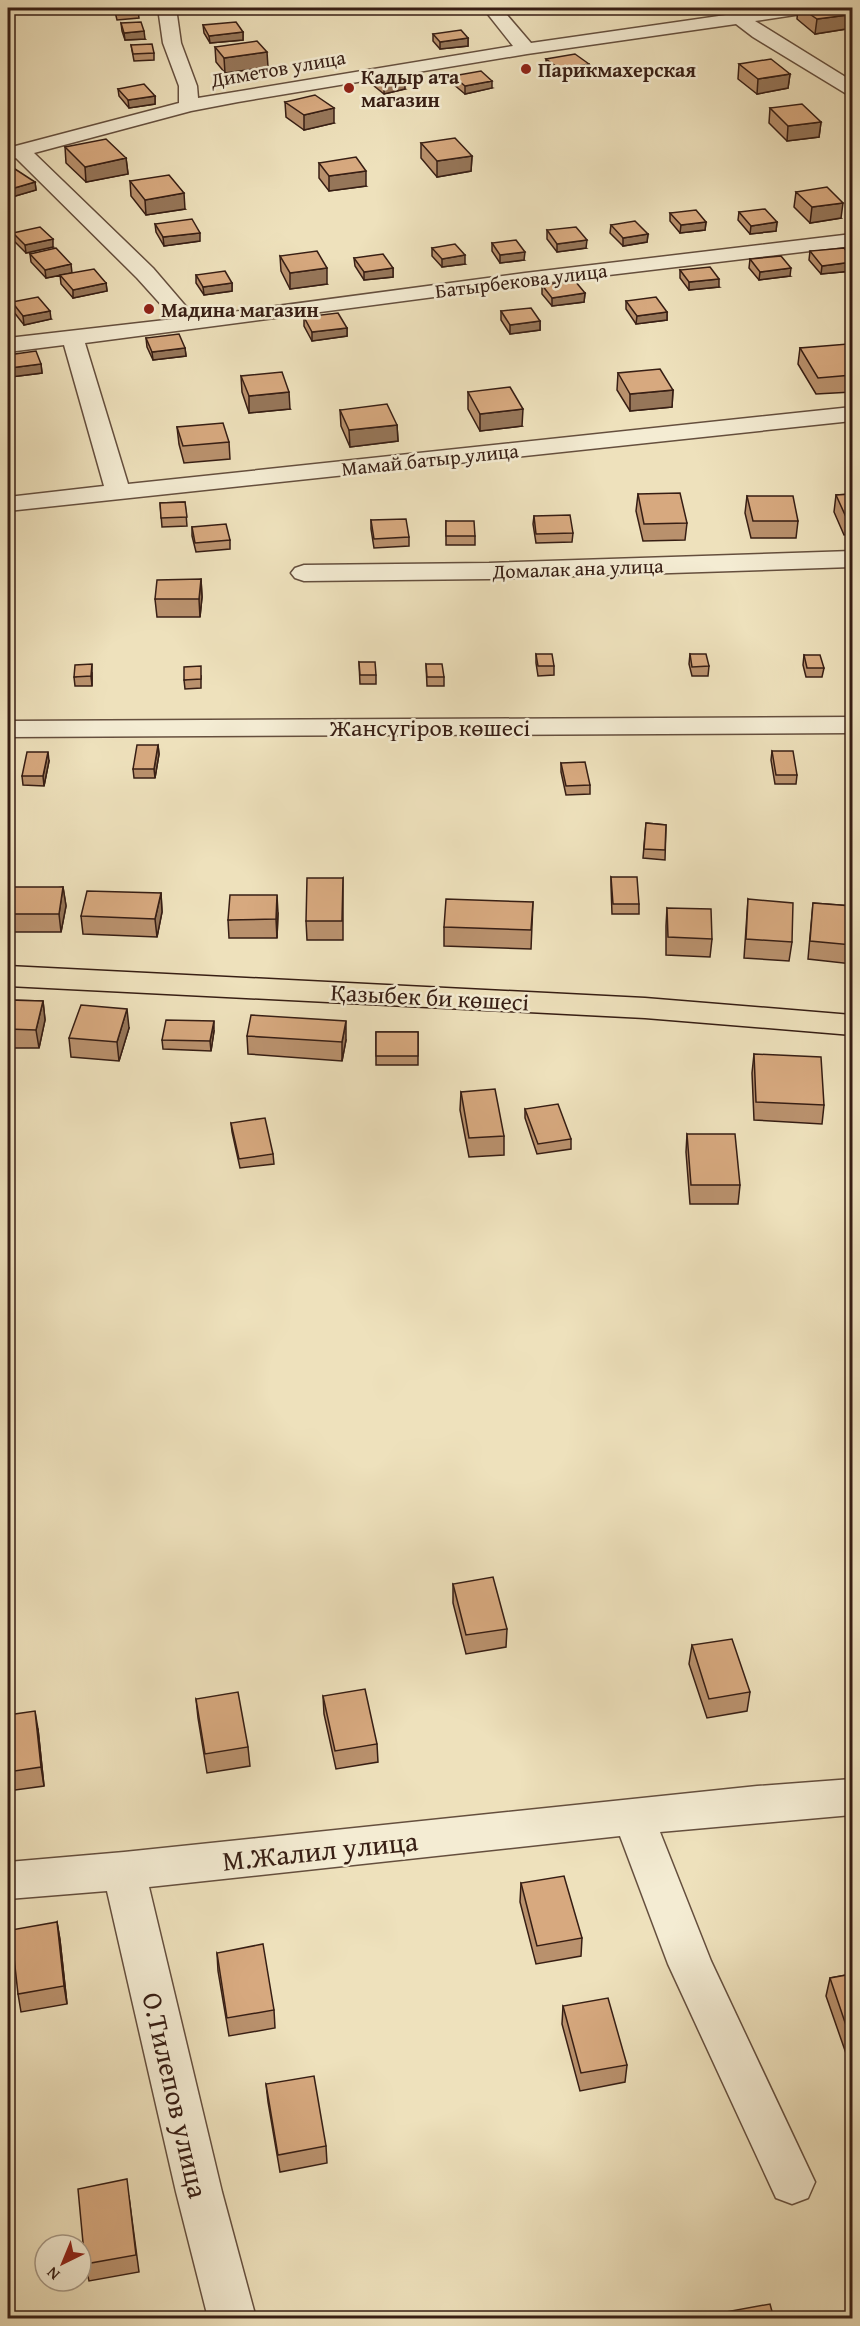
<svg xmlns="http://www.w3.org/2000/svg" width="860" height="2326" font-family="'Gentium Book Plus',serif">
<rect width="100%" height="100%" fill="#eee1bc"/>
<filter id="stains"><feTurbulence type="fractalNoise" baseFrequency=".00333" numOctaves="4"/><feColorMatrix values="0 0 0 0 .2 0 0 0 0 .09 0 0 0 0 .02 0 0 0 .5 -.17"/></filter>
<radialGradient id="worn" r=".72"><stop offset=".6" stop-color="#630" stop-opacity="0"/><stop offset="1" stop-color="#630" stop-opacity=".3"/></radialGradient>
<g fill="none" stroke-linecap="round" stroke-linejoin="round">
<defs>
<path id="minor" d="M158 8H176L181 43 197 86 198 98 513 46 483 8H501L531 43 775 8H817L814 12 808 13 755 21 852 81V95L845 93 753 37 736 24 527 54 238 102 191 111 34 153 153 268 195 317 525 273 852 234V246L525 285 85 343 128 484 852 407V421L8 511V497L104 486 64 345 8 352V338L174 319 137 278 16 158 8 160V148L179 103V86L163 43Z
M852 551V567L489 579 304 581 295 578 291 573 295 568 304 565 489 563Z
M852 717V733L8 737V721Z
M852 1779V1815L660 1832 711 1961 815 2182 808 2198 792 2204 776 2198 668 1964 620 1836 149 1887 222 2192 256 2318H208L176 2192 107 1891 8 1899V1862L124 1852 757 1786Z"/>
<path id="major" d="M8 966 645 998 852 1015V1035L645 1018 8 986Z"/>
</defs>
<use href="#minor" stroke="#654f3e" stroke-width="3"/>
<use href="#major" stroke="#371e14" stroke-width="3"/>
<use href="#minor" fill="#f4ecd3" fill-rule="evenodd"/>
<use href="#major" fill="#eee1bc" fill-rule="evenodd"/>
</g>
<path fill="#b9916d" stroke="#371e14" stroke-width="1.5" d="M114 8 138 11 139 18 117 20Z
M422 8H450V10L427 13Z
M684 8H718L690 12Z
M798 8H839L848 15 846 29 815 34 797 19Z
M121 23 145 39 125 40 122 31Z
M203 25 243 32V40L210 43 204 33Z
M433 34 468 38V46L440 49 433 41Z
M131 45 154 53V60L134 61Z
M215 47 268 67 225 73 216 62Z
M546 59 589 71 560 77 546 66Z
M739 64 790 74 788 88 757 94 738 79Z
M453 76 492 88 465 94 453 84Z
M374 78 405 89 384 94 374 86Z
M118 89 155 96V104L129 108 119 96Z
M285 102 334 123 304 130 286 117Z
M770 108 821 122 819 137 787 141 769 123Z
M421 143 472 156 471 171 437 177 421 158Z
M65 147 126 158 128 174 86 182 66 163Z
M319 163 366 186 329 191 319 178Z
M8 171 35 182 36 190 12 197 8 194Z
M130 181 185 209 146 215 131 196Z
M796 192 841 218 810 223 794 207Z
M739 212 777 222 776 231 750 234 738 220Z
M670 213 706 222 705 230 680 233 670 221Z
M155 224 200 241 164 246 156 232Z
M611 225 648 234 647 242 623 246 610 233Z
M547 230 586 248 557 252 547 239Z
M13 233 53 247 26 253 14 241Z
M492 243 524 260 500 263 492 251Z
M432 248 465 264 442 267 432 256Z
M810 251 852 258V271L821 274 809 260Z
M30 254 72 273 46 278 31 262Z
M280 256 327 284 290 289 281 271Z
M354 258 393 268V277L364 280 355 266Z
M750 259 790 276 759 280 749 268Z
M680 270 719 287 689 290 680 278Z
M60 275 106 283 107 291 73 298 61 284Z
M196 275 232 283V291L204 295 196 283Z
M542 285 585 293 584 302 552 306 542 294Z
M626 301 667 312V320L636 324 626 309Z
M12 302 51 319 24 325 13 311Z
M501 311 540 321V330L510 334 501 320Z
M304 317 347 328V336L312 341 304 326Z
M146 338 185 348 186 356 153 360 147 347Z
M800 348 852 351V392L816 394 798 364Z
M8 355 41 364 42 373 11 377 8 368Z
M618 373 673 390 672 407 630 411 617 390Z
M241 376 290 409 249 413 242 392Z
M468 392 522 426 480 431 468 409Z
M340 410 397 425 398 441 350 447 341 426Z
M177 427 229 442 230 459 184 463 179 444Z
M638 494 687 523 685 540 643 541 636 511Z
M852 494V534L844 535 834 512 836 495Z
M747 496 798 521 796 538H751L745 513Z
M185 502 187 526 162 527 160 503Z
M534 516 573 533 572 542 536 543 533 524Z
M371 520 409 537V546L374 548 371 529Z
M446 521 475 536V545H446Z
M192 527 230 540V549L196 552 192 536Z
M201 579 202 597 200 617H157L155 599Z
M536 654 554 666V675L538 676 536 663Z
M690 654 709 666 708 676H692L689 664Z
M804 655 824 668 822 677H806L803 665Z
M359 662 376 675V684H360Z
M426 664 444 677V686H427Z
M92 673V686H75L74 677Z
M201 676V688L185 689 184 680Z
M158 745 159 754 155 778H134L133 769Z
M772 751 797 775 796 784H775L771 760Z
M49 761 44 786 23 785 22 776Z
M561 763 590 785V794L566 795 561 772Z
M646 823 666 825 665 860 643 858Z
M611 877 639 904V914H612L611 886Z
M343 878V940H307L306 921Z
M63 887 66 906 61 932H8V897Z
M161 893 162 912 157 937 83 934 81 916Z
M748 899 792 942 789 961 744 958Z
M533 902 531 949 444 946V927Z
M813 903 852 906V964L808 959Z
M667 908 712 939 710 957 666 955V926Z
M278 913 277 938H229L228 920Z
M8 1000 43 1001 45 1020 39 1048H8Z
M129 1028 119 1061 71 1057 69 1038Z
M214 1031 211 1051 163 1049 162 1040Z
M376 1032H418V1065H376Z
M247 1036 346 1040 342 1061 248 1054Z
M754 1054 824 1105 822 1124 754 1120 752 1073Z
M461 1092 504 1136V1155L469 1157 460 1110Z
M525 1109 571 1139V1149L537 1154 525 1118Z
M231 1123 273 1154 274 1164 240 1168 232 1132Z
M687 1134 740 1185 738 1204H690L686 1152Z
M453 1584 507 1629 506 1647 466 1654 453 1603Z
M692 1645 750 1692 747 1711 707 1718 689 1664Z
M323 1696 377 1744 378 1762 336 1769 324 1714Z
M196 1699 248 1747 250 1766 207 1773 198 1718Z
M8 1715 38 1729 44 1786 8 1791Z
M521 1883 582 1938 581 1956 536 1964 520 1902Z
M57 1922 60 1940 67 2004 21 2012 18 1994Z
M217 1953 274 2010 275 2028 229 2036 218 1971Z
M852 1974V2061L849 2062 826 1996 830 1978Z
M563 2006 627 2065 625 2082 580 2091 562 2024Z
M266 2084 326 2146 327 2163 280 2172 268 2102Z
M129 2197 139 2272 89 2281 85 2264Z"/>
<path fill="#967659" stroke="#371e14" stroke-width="1.5" d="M208 8H231L208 10Z
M427 8H450V10L427 13Z
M690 8H718L690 12Z
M848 15 846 29 815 34 817 19Z
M144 31 145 39 125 40 124 33Z
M243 32V40L210 43 209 36Z
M468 38V46L440 49V42Z
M267 52 268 67 225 73 224 58Z
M589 64V71L560 77V69Z
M790 74 788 88 757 94 758 79Z
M492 81V88L465 94V86Z
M405 82V89L384 94V86Z
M155 96V104L129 108 128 100Z
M334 108V123L304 130V115Z
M821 122 819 137 787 141 788 126Z
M472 156 471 171 437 177V161Z
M126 158 128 174 86 182 85 167Z
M366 171V186L329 191V176Z
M35 182 36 190 12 197 11 189Z
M184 193 185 209 146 215 145 200Z
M843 203 841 218 810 223 812 207Z
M706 222 705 230 680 233 681 225Z
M777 222 776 231 750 234 751 226Z
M200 233V241L164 246 163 237Z
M648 234 647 242 623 246V238Z
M53 239V247L26 253 25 245Z
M587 240 586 248 557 252V244Z
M525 252 524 260 500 263V255Z
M465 255V264L442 267V259Z
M852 262V271L821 274 822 266Z
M71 264 72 273 46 278 45 270Z
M327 268V284L290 289V273Z
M393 268V277L364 280V272Z
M791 268 790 276 759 280 760 272Z
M719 279V287L689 290V282Z
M106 283 107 291 73 298V290Z
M232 283V291L204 295 203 287Z
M585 293 584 302 552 306V298Z
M50 311 51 319 24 325 23 316Z
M667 312V320L636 324 637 316Z
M540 321V330L510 334V325Z
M347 328V336L312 341V332Z
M185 348 186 356 153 360 152 352Z
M41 364 42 373 11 377 10 368Z
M673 390 672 407 630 411V394Z
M289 392 290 409 249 413V396Z
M523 409 522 426 480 431V414Z
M397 425 398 441 350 447 349 430Z
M201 579 202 597 200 617 199 599Z
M92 664V686L91 676Z
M158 745 159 754 155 778 154 769Z
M48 752 49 761 44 786 43 776Z
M63 887 66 906 61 932 59 914Z
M161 893 162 912 157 937 155 919Z
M277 895 278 913 277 938 276 919Z
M43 1001 45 1020 39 1048 36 1030Z
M127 1009 129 1028 119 1061 117 1042Z
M214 1021V1031L211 1051 210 1041Z
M346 1021V1040L342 1061V1042Z
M35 1711 38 1729 44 1786 41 1767Z
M57 1922 60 1940 67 2004 64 1986Z"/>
<path fill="#d7a97f" stroke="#371e14" stroke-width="1.5" d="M115 8H137L138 11 116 12Z
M801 8H839L848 15 817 19Z
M141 22 144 31 124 33 121 23Z
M236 22 243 32 209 36 203 25Z
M461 30 468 38 440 42 433 34Z
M257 41 267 52 224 58 215 47Z
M152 44 154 53 133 54 131 45Z
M575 54 589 64 560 69 546 59Z
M771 59 790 74 758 79 739 64Z
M481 71 492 81 465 86 453 76Z
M395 74 405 82 384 86 374 78Z
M144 84 155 96 128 100 118 89Z
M315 95 334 108 304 115 285 102Z
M802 104 821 122 788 126 770 108Z
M455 138 472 156 437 161 421 143Z
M106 139 126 158 85 167 65 147Z
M356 157 366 171 329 176 319 163Z
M15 169 35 182 11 189 8 186V171Z
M169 175 184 193 145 200 130 181Z
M827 187 843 203 812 207 796 192Z
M765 209 777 222 751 226 739 212Z
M696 210 706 222 681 225 670 213Z
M192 219 200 233 163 237 155 224Z
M635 221 648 234 623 238 611 225Z
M40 227 53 239 25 245 13 233Z
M576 227 587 240 557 244 547 230Z
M516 240 525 252 500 255 492 243Z
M455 244 465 255 442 259 432 248Z
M56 248 71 264 45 270 30 254Z
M844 248 852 258V262L822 266 810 251Z
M317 251 327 268 290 273 280 256Z
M383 254 393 268 364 272 354 258Z
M781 256 791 268 760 272 750 259Z
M710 267 719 279 689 282 680 270Z
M94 269 106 283 73 290 60 275Z
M225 271 232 283 203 287 196 275Z
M575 281 585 293 552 298 542 285Z
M38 297 50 311 23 316 12 302Z
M656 297 667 312 637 316 626 301Z
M531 308 540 321 510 325 501 311Z
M338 313 347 328 312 332 304 317Z
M179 334 185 348 152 352 146 338Z
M848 344 852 351V375L818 378 800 348Z
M36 351 41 364 10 368 8 362V355Z
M660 369 673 390 630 394 618 373Z
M282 372 289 392 249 396 241 376Z
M510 387 523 409 480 414 468 392Z
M387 404 397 425 349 430 340 410Z
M223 423 229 442 183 446 177 427Z
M680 493 687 523 644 524 638 494Z
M852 494V517H846L836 495Z
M747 496H793L798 521H753Z
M185 502 187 517 161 518 160 503Z
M570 515 573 533 536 534 534 516Z
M406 519 409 537 374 539 371 520Z
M446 521H474L475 536H446Z
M226 524 230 540 195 543 192 527Z
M201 579 199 599H155L157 580Z
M536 654H552L554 666H538Z
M690 654H706L709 666 692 667Z
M804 655H820L824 668H807Z
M359 662H375L376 675H360Z
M92 664 91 676 74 677 75 665Z
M426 664H442L444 677H427Z
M201 666V679L184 680V667Z
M137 745H158L154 769H133Z
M772 751H793L797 775H776Z
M27 752H48L43 776H22Z
M585 762 590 785 566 786 561 763Z
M646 823 666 825 665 850 644 849Z
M611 877H637L639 904H613Z
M307 878H343L342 921H306Z
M9 887H63L59 914H8V897Z
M87 891 161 893 155 919 81 916Z
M230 895H277L276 919 228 920Z
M446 899 533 902 531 930 444 927Z
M748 899 793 903 792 942 746 939Z
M813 903 852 906V945L810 941Z
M667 908 711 909 712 939 668 937Z
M8 1000 43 1001 36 1030 8 1029Z
M81 1005 127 1009 117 1042 69 1038Z
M251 1015 346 1021 342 1042 247 1036Z
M166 1020 214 1021 210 1041 162 1040Z
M376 1032H418V1056H376Z
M754 1054 821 1057 824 1105 756 1102Z
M495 1089 504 1136 469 1138 461 1092Z
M558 1104 571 1139 538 1144 525 1109Z
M265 1118 273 1154 239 1159 231 1123Z
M687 1134H735L740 1185H691Z
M493 1577 507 1629 466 1635 453 1584Z
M732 1639 750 1692 709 1699 692 1645Z
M365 1689 377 1744 335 1751 323 1696Z
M238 1692 248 1747 205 1754 196 1699Z
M35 1711 41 1767 8 1772V1715Z
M564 1876 582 1938 537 1946 521 1883Z
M57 1922 64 1986 18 1994 11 1930Z
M263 1944 274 2010 227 2018 217 1953Z
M852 1974V2043L830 1978Z
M608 1998 627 2065 581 2073 563 2006Z
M314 2076 326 2146 278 2155 266 2084Z
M127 2179 136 2255 85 2264 78 2189Z
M770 2304 774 2319H722L720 2313Z"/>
<g fill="#8f2418" stroke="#f4ecd3" stroke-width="2">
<circle cx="526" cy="69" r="6"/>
<circle cx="349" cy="88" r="6"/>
<circle cx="149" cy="309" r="6"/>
</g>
<g text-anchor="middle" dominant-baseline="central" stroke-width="5" stroke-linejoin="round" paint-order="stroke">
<g font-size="20" fill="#371e14" stroke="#f4ecd3">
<text transform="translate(278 68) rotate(-10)">Диметов улица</text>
<text transform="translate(521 280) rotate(-7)">Батырбекова улица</text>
<text transform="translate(430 459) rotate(-6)">Мамай батыр улица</text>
<text transform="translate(578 568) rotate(-2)">Домалак ана улица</text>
</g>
<g font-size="20" font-weight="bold" fill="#371e14" stroke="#f4ecd3" text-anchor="start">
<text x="538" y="69">Парикмахерская</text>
<text x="361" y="76">Кадыр ата<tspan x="361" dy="23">магазин</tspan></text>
<text x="161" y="309">Мадина магазин</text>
</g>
<g font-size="24" fill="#371e14" stroke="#f4ecd3">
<text x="430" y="727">Жансүгіров көшесі</text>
<text transform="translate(430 997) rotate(3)">Қазыбек би көшесі</text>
</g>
<g font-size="28" fill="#371e14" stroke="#f4ecd3">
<text transform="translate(320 1850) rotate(-6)">М.Жалил улица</text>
<text transform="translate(176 2095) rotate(77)">О.Тилепов улица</text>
</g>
</g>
<rect width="860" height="2326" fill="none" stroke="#eee1bc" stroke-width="30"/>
<rect x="9" y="9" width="842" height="2308" fill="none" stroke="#371e14" stroke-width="3"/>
<rect x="15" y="15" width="830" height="2296" fill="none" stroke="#371e14" stroke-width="1.5"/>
<g transform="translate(63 2263) rotate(223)"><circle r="28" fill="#f4ecd3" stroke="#a89a87" stroke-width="1.5"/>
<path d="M0-4.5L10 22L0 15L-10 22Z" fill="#8f2418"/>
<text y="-9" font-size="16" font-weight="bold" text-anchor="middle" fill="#371e14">N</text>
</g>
<rect width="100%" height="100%" filter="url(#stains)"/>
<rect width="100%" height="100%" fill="url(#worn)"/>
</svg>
